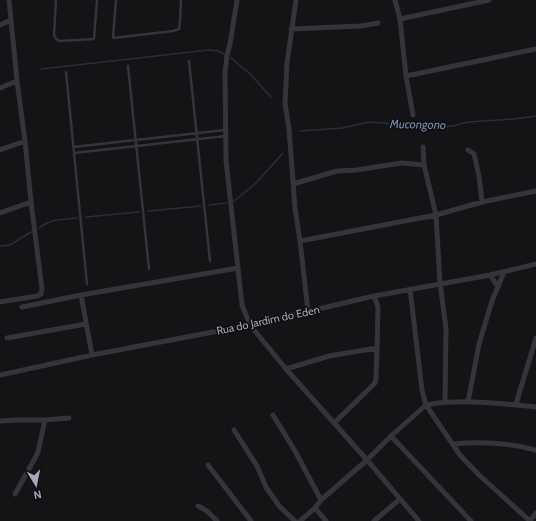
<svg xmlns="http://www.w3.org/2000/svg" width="536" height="521" font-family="Cabin,sans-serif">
<rect width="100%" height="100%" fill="#141315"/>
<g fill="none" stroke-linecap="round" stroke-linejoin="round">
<path stroke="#292f39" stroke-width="1.5" d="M231 58 250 74 271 97
M41 69 209 50 218 51 224 54
M300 131 342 128 369 122 384 123 398 126H453L468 122 514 119 536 116
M234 201 255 184 283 153
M209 205 226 203
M148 211 201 206
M86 217 139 212
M39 228C51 218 62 220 77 218
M0 246 10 245 31 232"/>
<path stroke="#34343a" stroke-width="2.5" d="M56 0 54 35 56 39 59 41 94 39 97 0
M116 0 113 38 173 31 179 29 180 22 181 0
M189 61 210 261
M128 66 149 269
M66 72 87 284
M73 147 225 130
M74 153 226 136"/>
<path stroke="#34343a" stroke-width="5" d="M237 0 230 44 227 55 225 74 226 161 242 305 250 325 286 369 367 460 419 521
M296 0 287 63 285 103 289 129 295 208 300 241 308 311
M395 0 400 19 406 76 413 115
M400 19 489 0
M0 25 11 20
M291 29 361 26 378 23
M406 76 536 49
M0 88 17 81
M423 147 424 165 436 215 440 283 446 329 445 402
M0 150 25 141
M468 150 474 154 479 176 482 202
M293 184 337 171 357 170 382 166 402 163 424 165
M0 213 31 202
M300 241 436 215 482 202 536 191
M490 275 498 287
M410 289 422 390 426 405 460 455 479 475 530 521
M81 295 92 355
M374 296 378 307 377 348
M0 302 37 296 41 294 42 289 31 202 25 141 17 81 9 0
M22 307 81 295 238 268
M7 338 86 324
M286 369 329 356 377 348 376 378 375 383 334 423
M0 375 92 355 250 325 374 296 490 275 536 264
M468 402 479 344 492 301 504 272
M516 404 536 338
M273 415 295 451 321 500
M0 421 17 420H45L69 418
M234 430 257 466 266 487 280 507 295 521
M391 436 471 521
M453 444C481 441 509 443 536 450
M208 465 251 521
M15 494 35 458 38 452 45 420
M198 506 207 511 217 521
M315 508 326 521
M300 521 315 508 321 500 367 460 391 436 426 405C435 403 444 402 454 402 481 401 509 404 536 407
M374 521 400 499
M530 521 536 513"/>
</g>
<g text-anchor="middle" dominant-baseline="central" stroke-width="3.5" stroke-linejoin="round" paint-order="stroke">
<g font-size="11" fill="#a5a6b6" stroke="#0f0e10">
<text transform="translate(268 320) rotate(-12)">Rua do Jardim do Eden</text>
</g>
<g font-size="12" font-style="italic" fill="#7b8db2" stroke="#0f0e10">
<text transform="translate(418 124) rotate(1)">Mucongono</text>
</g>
</g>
<g transform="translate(36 485) rotate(170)" stroke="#0f0e10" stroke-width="3" paint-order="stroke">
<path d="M0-3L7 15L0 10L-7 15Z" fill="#a5a6b6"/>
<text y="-6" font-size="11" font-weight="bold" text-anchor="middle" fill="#a5a6b6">N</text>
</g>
</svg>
